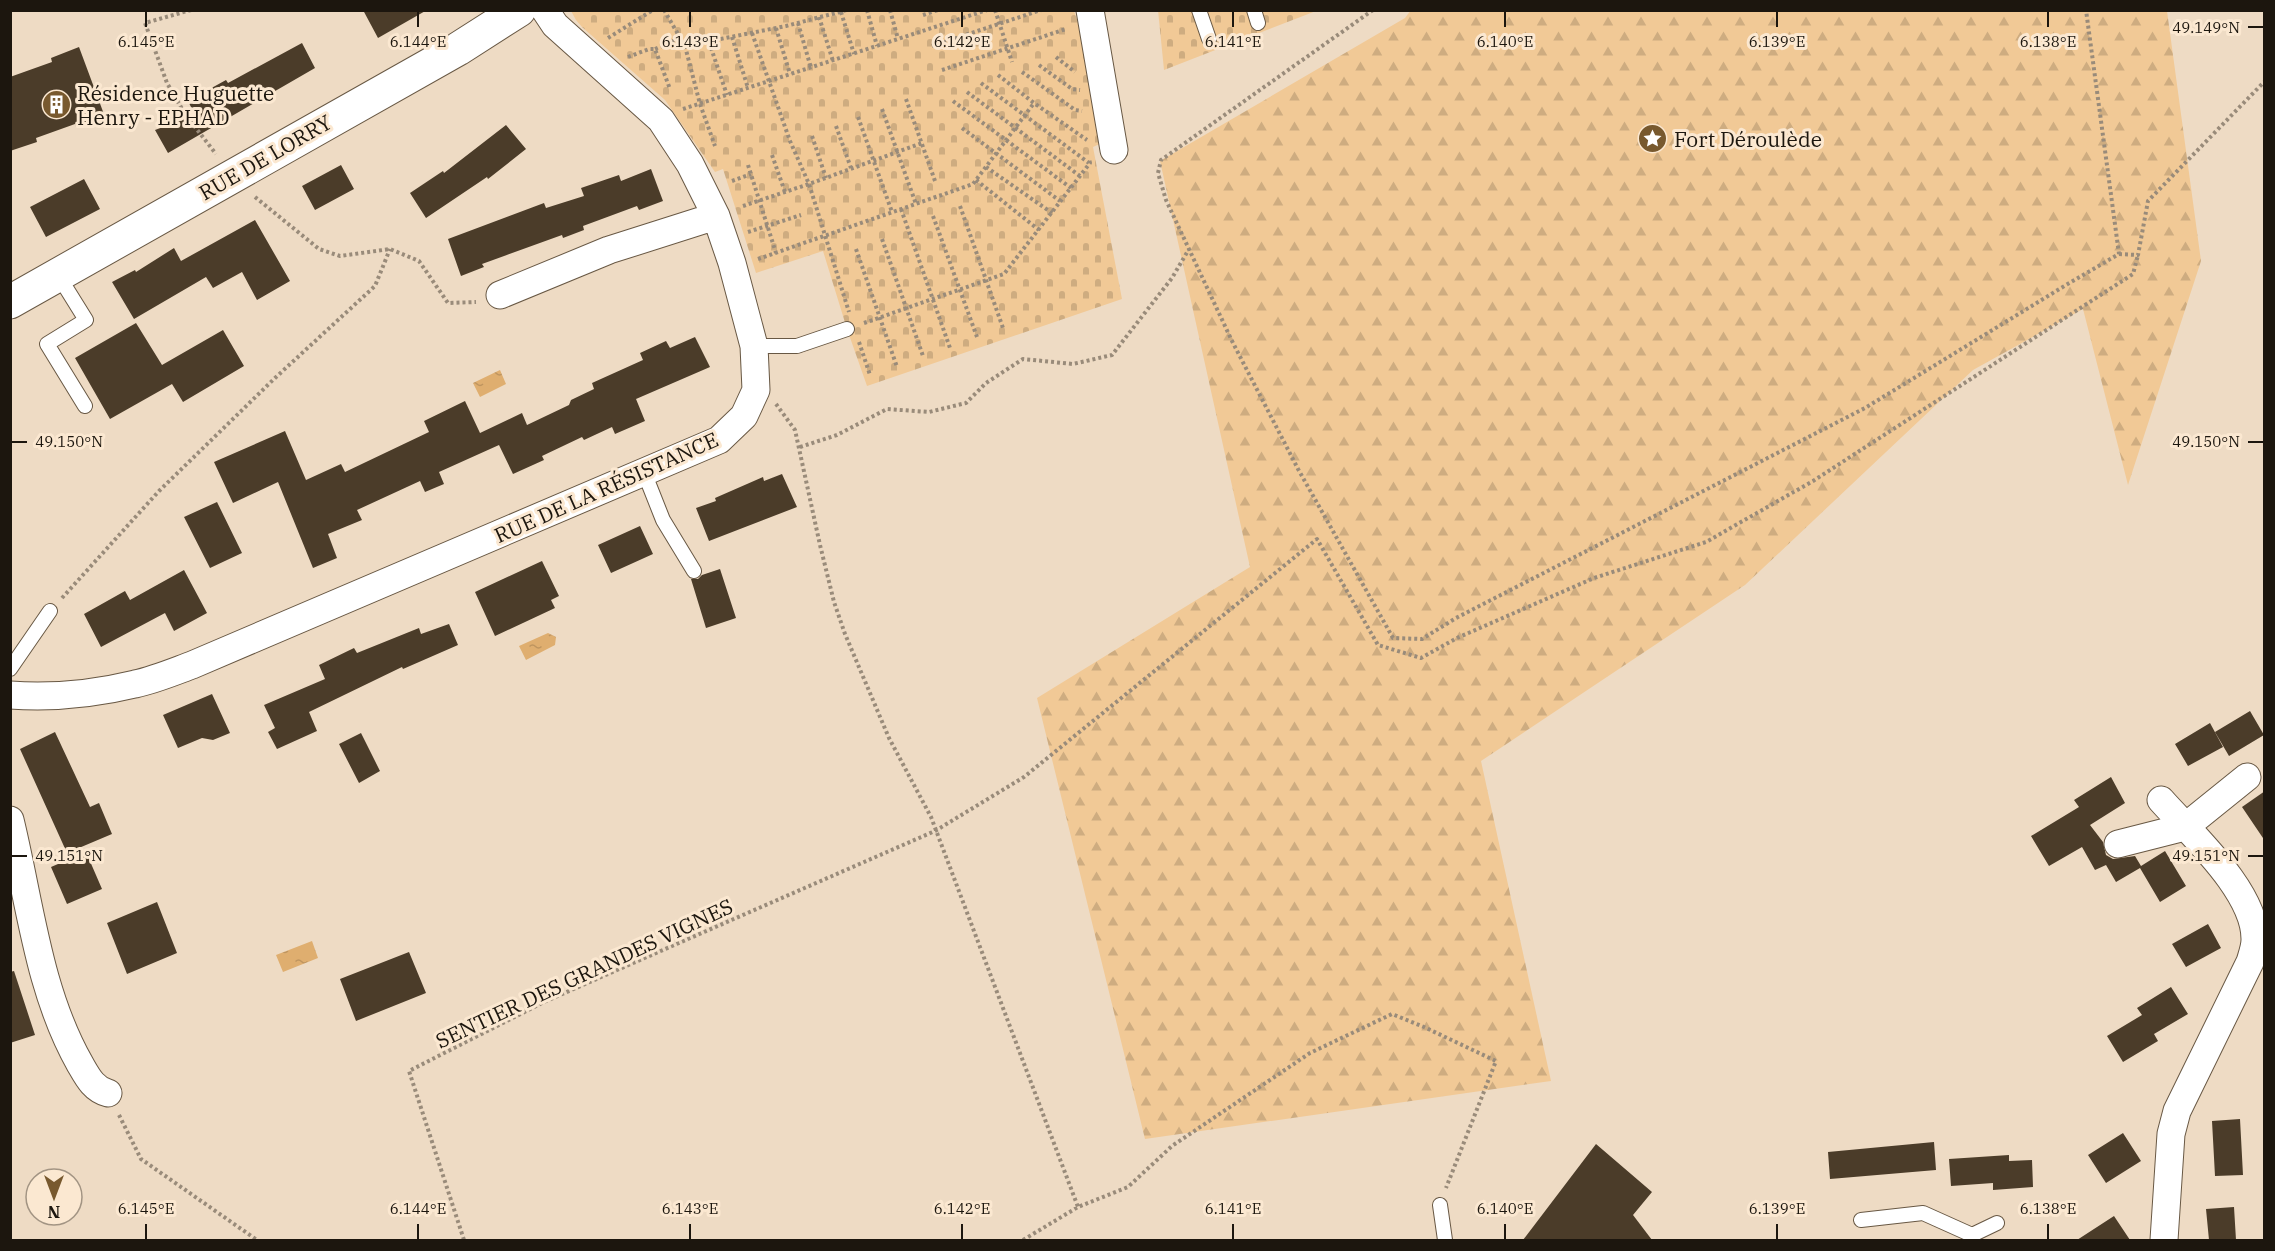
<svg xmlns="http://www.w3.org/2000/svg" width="2275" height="1251" font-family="'IBM Plex Serif',serif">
<defs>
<pattern id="forest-firs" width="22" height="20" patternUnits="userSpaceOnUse" patternTransform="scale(1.5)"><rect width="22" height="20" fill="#f1c996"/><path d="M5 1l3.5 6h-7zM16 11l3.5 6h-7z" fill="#ceac80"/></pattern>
<pattern id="cemetery-stones" width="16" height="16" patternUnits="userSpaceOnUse" patternTransform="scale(1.5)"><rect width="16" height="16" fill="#f1c996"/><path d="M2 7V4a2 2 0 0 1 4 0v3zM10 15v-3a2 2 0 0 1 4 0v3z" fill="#ceac80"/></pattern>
<pattern id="water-ripples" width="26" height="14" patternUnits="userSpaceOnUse" patternTransform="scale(1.5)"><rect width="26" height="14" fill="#dfae6f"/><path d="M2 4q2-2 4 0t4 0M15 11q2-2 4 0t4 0" fill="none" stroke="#bf955f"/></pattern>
</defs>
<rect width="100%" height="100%" fill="#eedbc4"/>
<path fill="url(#forest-firs)" d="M1411 10 2167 11 2201 261 2128 485 2083 309 1973 370 1745 585 1481 761 1551 1081 1145 1139 1037 698 1250 567 1160 161 1405 18Z"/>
<path fill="url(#cemetery-stones)" d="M1158 10 1316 11 1164 70Z
M571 11H1074L1085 42 1104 142 1093 147 1122 299 867 386 847 329 823 251 756 273 723 169 715 172 665 100 582 27 576 20Z"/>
<path fill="url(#water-ripples)" d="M500 370 506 384 480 397 473 383Z
M548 633 556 637 555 645 526 660 519 646Z
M312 941 318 958 283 972 276 955Z"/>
<path fill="#4b3c29" d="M363 10H427L378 38Z
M302 43 315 68 168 153 155 130 195 115 188 101 226 80 228 83Z
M79 47 105 117 76 127 75 124 36 138 37 142 10 151V77L52 62 51 58Z
M506 125 526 149 488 179 487 177 426 218 410 193 443 171 444 173Z
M341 165 354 189 315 210 302 186Z
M651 169 663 201 639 210 637 206 583 226 584 230 563 238 562 235 482 264 484 267 461 276 448 239 544 203 546 208 584 196 581 188 619 175 621 181Z
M84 179 100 209 46 237 30 207Z
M255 220 290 281 257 300 242 272 213 288 206 277 134 319 112 282 135 270 136 272 174 248 181 261Z
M136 323 162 365 223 330 244 366 183 402 172 384 110 419 75 358Z
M695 337 710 367 636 399 645 421 615 434 612 427 584 440 582 437 542 456 544 460 513 474 499 445 439 472 444 484 425 492 420 481 357 510 362 520 328 534 337 558 313 568 278 482 233 503 214 462 285 431 306 480 341 464 345 472 429 432 424 421 465 401 480 433 522 413 527 425 569 405 571 400 594 389 592 383 643 360 640 353 666 341 670 348Z
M782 474 797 507 709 541 696 508 716 501 715 498 763 477 764 481Z
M217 502 242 553 210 568 184 517Z
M640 526 653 554 611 573 598 545Z
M542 561 559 596 551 600 555 608 495 636 475 592Z
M720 569 736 618 706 628 691 579H698L702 575Z
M184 570 207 613 174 631 165 613 101 647 84 614 125 591 130 600Z
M449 624 458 645 403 669 402 667 309 712 317 731 277 749 268 732 275 728 264 705 325 679 319 665 354 648 357 653 419 628 421 634Z
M212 694 230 733 213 740 202 738 178 748 163 715Z
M2250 711 2264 735 2229 756 2215 732Z
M2210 723 2223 747 2188 766 2175 744Z
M55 732 90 807 99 803 112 834 67 853 20 749Z
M361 733 380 771 359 783 339 744Z
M2111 777 2125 803 2090 825 2103 842 2106 855 2113 859 2135 856 2141 866 2165 851 2186 886 2160 902 2140 868 2116 882 2106 865 2095 870 2082 847 2049 866 2031 836 2079 807 2074 800Z
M2265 791V841L2242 807Z
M86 852 102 889 67 904 51 867Z
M157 902 177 953 127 974 107 923Z
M2208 924 2221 948 2186 967 2172 944Z
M409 952 426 993 356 1021 340 979Z
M14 971 35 1035 10 1043V972Z
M2171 987 2188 1014 2154 1034 2158 1041 2123 1062 2107 1036 2142 1015 2137 1008Z
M2240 1119 2243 1175 2215 1176 2212 1121Z
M2123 1133 2141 1161 2106 1183 2088 1155Z
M1934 1142 1936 1170 1830 1179 1828 1152Z
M1596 1144 1652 1192 1633 1215 1652 1240H1523Z
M2009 1155V1161L2032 1160 2033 1187 1993 1190V1183L1951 1186 1949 1159Z
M2234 1207 2236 1240H2209L2206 1209Z
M2114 1216 2130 1240H2077Z"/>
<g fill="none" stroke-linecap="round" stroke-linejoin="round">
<defs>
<path id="service" d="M1199 10 1209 39
M1254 10 1258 23
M58 275 86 320 47 344 85 406
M754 346H797L847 329
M644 472 663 520 694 571
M10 669 50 611
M1440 1205 1445 1240
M1861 1220 1923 1213 1972 1235 1997 1223"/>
<path id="minor" d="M1090 10 1114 150
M500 295 609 250 716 216
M10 695C52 698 94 694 135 684 154 680 173 672 192 665L719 440 744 416 756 390 754 346 732 263 716 216 690 164 661 120 555 25 545 10
M2161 800C2192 835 2256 892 2255 940 2255 947 2252 955 2250 962L2177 1111 2171 1134 2164 1240
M10 820C30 902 38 990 80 1064 87 1076 93 1089 108 1093
M2118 844 2185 827 2247 777"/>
<path id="tertiary" d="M10 302 458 49 519 10"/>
</defs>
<use href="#service" stroke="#685844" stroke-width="16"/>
<use href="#minor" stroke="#685844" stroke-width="29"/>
<use href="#tertiary" stroke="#685844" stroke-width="35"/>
<path stroke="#998b7a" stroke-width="4" stroke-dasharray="3 3" stroke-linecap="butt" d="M191 10 145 23 167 83 185 114 216 154
M664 10 685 46 786 26 847 10
M867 10 877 46
M890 10 898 39
M995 10 1012 62
M1373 10 1161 160 1158 173 1166 200 1232 341 1298 469 1393 638 1422 639 1456 618 1865 408 2066 285 2119 254 2086 10
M841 12 854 54
M923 15 938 10
M819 17 833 61
M798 23 811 68
M776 28 790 74
M752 33 790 141 809 184 849 312
M732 37 748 88
M608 38 653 10
M709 42 727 95
M685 46 700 104 715 146
M932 46 1041 10
M655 49 680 38
M628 57 649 49H655L670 89
M1056 57 1075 72
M1039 65 1072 89 1080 90
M942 70 1066 29
M1022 72 1075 110 1082 111
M998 75 1034 103 1087 140
M981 83 1089 163
M967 92 1080 176
M906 99 935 181
M953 101 1071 188
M683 109 987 10
M882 109 916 204
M858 117 892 212
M836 126 851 168
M962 128 1060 201
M812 136 826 178
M772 155 785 192
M748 165 776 253
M986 167 1052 213
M976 180 1039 230
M732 181 751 174
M255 197 319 249 340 256 390 249 419 261 448 303 476 302
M743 206 809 184 922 143
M960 206 1003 328
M901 209 950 348
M933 216 977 337
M748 232 801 215
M882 239 923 356
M856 249 897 367
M2119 254 2138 255 2148 201 2264 82
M758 259 973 184 1034 103
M864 323 1004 274 1090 163 1089 159
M859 342 870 375
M776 404 795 430 820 545 834 602 845 634 889 738 931 817 1078 1207
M800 447 837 435 887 409 929 412 966 403 986 383 1023 359 1073 364 1112 355 1172 278 1189 249
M62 598 159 491 275 378 375 286 390 249
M119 1115 141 1159 257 1240
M464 1240 409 1071 544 1002 935 831 1024 777 1317 539 1378 645 1421 658 1457 638 1594 578 1706 542 1813 481 2133 274 2138 255
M1023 1240 1078 1207 1128 1187 1172 1146 1310 1053 1392 1014 1424 1027 1496 1061 1446 1188"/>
<use href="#service" stroke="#fff" stroke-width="14"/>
<use href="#minor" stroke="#fff" stroke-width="27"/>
<use href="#tertiary" stroke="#fff" stroke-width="33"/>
</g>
<path fill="none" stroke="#1c160e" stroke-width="2" d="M146 12V27M418 12V27M690 12V27M962 12V27M1233 12V27M1505 12V27M1777 12V27M2048 12V27M2248 27H2263M12 442H27M2248 442H2263M12 856H27M2248 856H2263M146 1224V1239M418 1224V1239M690 1224V1239M962 1224V1239M1233 1224V1239M1505 1224V1239M1777 1224V1239M2048 1224V1239"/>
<defs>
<symbol id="building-disc" viewBox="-11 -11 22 22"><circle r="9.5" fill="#78592e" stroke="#fbe8d1"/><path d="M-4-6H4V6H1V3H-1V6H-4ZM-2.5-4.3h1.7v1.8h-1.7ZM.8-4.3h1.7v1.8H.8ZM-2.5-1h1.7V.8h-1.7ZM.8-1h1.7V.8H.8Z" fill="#fff"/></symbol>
<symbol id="sight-disc" viewBox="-11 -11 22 22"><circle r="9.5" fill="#78592e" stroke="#fbe8d1"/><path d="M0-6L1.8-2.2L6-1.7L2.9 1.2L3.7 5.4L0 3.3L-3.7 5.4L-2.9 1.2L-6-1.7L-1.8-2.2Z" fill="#fff"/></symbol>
</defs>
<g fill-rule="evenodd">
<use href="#building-disc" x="40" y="88" width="33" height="33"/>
<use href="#sight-disc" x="1636" y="122" width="33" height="33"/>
</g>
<g text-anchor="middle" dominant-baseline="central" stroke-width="6" stroke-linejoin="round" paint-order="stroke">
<g font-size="21" fill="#1c160e" stroke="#fbe8d1" text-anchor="start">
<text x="77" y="93">Résidence Huguette<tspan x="77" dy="24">Henry - EPHAD</tspan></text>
<text x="1674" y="139">Fort Déroulède</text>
</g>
<g font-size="21" fill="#1c160e" stroke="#fbe8d1">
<text transform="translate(265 157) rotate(-30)">RUE DE LORRY</text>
<text transform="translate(606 487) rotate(-24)">RUE DE LA RÉSISTANCE</text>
<text transform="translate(584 973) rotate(-25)">SENTIER DES GRANDES VIGNES</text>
</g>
</g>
<g font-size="15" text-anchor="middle" fill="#1c160e" stroke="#fbe8d1" stroke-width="6" stroke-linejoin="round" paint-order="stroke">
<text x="2206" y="33">49.149°N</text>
<text x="146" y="47">6.145°E</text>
<text x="418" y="47">6.144°E</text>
<text x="690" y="47">6.143°E</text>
<text x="962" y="47">6.142°E</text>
<text x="1233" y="47">6.141°E</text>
<text x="1505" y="47">6.140°E</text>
<text x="1777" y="47">6.139°E</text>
<text x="2048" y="47">6.138°E</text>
<text x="2206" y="447">49.150°N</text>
<text x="69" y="447">49.150°N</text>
<text x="2206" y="861">49.151°N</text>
<text x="69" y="861">49.151°N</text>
<text x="146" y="1214">6.145°E</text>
<text x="418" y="1214">6.144°E</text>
<text x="690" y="1214">6.143°E</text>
<text x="962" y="1214">6.142°E</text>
<text x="1233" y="1214">6.141°E</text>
<text x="1505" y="1214">6.140°E</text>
<text x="1777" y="1214">6.139°E</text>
<text x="2048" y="1214">6.138°E</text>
</g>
<rect width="2275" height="1251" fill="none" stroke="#1c160e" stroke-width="24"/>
<g transform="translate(54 1197) rotate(180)"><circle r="28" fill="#fbe8d1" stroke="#a29483" stroke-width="1.5"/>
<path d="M0-4.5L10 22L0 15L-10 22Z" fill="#78592e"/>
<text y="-9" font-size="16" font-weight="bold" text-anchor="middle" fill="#1c160e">N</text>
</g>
</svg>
